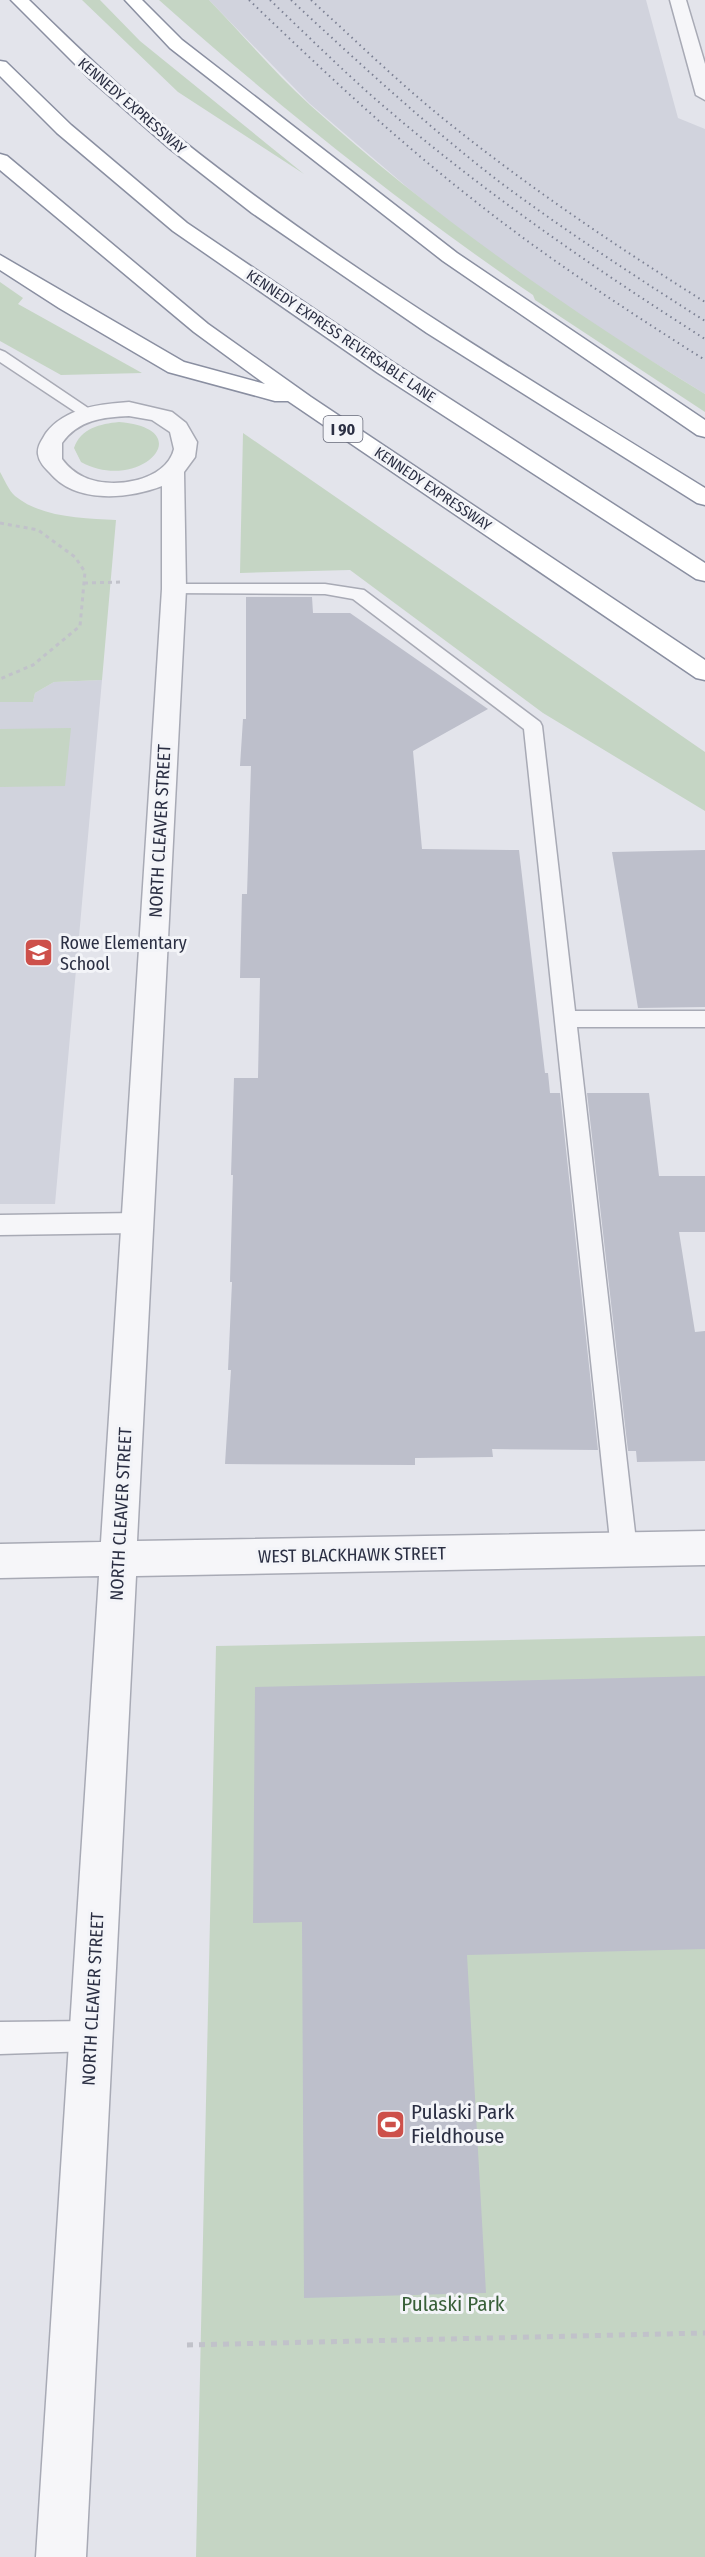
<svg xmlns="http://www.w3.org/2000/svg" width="705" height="2557" font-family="'Fira Sans Condensed',sans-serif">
<rect width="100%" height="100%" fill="#e3e4eb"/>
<path fill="#d1d3dd" d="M209 0H646L678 118 705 129V394L611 336 481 247 408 188 309 103Z
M102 680 55 1204H0V702H33L35 693 54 682Z"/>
<path fill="#c5d5c4" d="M82 0H100L140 41 304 174 178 92Z
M159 0H209C243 35 274 72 310 105 432 215 565 308 705 394V412L535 300 533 295C402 205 278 106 159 0Z
M0 282 23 298 18 304 142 373 61 375 0 341Z
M119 422C202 429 139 494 81 462L74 448C81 428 100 424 119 422Z
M243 433 705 752V811L543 713 350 570 240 573Z
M0 472C4 479 9 491 15 496 42 518 83 518 116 520L102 680 54 682 35 693 33 702H0Z
M71 728 65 786 0 787V729Z
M705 1636V2557H196L216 1646Z"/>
<path fill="#bdbfcb" d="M246 597H312L313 613H350L488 709 413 751 422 849 519 850 545 1073H548L550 1093H560L598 1450 492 1449 493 1457 415 1458V1465L225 1464 231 1370H228L232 1282H230L233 1175H231L234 1078H258L260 978H240L242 894H247L251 766H240L243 719H246Z
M705 850V1007L638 1008 612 852Z
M587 1093H649L659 1176H705V1232H679L695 1332 705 1331V1461L637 1462 636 1451H628Z
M705 1676V1949L467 1955 486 2293 304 2298 302 1922 253 1923 255 1687Z"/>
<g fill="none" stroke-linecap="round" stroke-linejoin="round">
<defs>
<path id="lane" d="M0 350 5 352 97 414 95 417H83L0 362Z
M174 584H325L364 590 540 722 542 726 575 1011H705V1027H577L637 1550 633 1559 624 1562 615 1559 611 1550 524 729 353 599 325 594 168 593 165 589Z
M137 1213 145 1216 149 1223 145 1230 137 1233 0 1235V1215Z
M91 2021 102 2025 106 2036 102 2047 91 2051 0 2054V2022Z"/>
<path id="street" d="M670 0H686L705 64V100L696 95Z
M129 402 172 412 186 423 197 442 195 457 184 472 186 589 137 1541 705 1531V1565L136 1576 86 2557H36L99 1576 0 1578V1544L101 1542 162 589V486C128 499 76 504 50 473 45 468 39 462 38 454 37 446 42 440 46 433 65 408 99 404 129 402ZM129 416 152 420 170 432 174 449C166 482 111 490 84 477 75 473 68 467 62 459V443C78 420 103 417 129 416Z"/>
<path id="highway" d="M11 0H29C79 49 129 97 183 141 347 271 527 378 705 488V505L697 503 427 333 252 213 169 148 89 78Z
M125 0H142L182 40 457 253 705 420V437L697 435 443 261 170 48Z
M0 61 6 62 71 125 187 223 394 363 705 563V581L696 579 378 373 173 231 57 133 0 76Z
M0 154 7 156 208 324 311 397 705 660V680L696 678 288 401H275L168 372 59 308 0 270V255L184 362 265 384 194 332 0 170Z"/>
</defs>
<use href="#lane" stroke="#a8aab5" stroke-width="3"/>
<use href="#street" stroke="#a8aab5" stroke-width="3"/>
<use href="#highway" stroke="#8a8fa1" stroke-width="3"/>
<path stroke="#c1c2ca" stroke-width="3" stroke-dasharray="4 4" stroke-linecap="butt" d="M0 523 38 530 75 557 85 572 80 626 33 665 0 679
M84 583 124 582"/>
<path stroke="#c1c2ca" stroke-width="5" stroke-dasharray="6 6" stroke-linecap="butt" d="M187 2345 705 2333"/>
<use href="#lane" fill="#f6f6f9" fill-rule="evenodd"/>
<use href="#street" fill="#f6f6f9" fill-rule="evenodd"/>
<use href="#highway" fill="#fff" fill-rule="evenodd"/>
<path stroke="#7c8194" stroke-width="2" stroke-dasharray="1.5 4" stroke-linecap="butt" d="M249 0C319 67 390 134 466 194 542 255 623 308 705 360
M270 0C311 39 351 79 394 115 492 198 597 270 705 339
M291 0C359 63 427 126 501 183 567 232 636 277 705 321
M311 0C354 39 395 79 440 116 524 184 614 245 705 302"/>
</g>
<defs>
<symbol id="school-square" viewBox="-11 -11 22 22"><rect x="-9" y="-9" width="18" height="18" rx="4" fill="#cd504a" stroke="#f3f4f8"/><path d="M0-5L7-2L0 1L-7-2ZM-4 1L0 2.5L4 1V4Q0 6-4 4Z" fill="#fff"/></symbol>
<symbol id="stadium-square" viewBox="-11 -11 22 22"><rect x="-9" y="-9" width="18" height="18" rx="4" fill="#cd504a" stroke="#f3f4f8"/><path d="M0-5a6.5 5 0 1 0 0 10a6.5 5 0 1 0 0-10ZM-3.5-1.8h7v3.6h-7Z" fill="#fff"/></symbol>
</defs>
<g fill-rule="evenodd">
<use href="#school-square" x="22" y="936" width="33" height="33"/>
<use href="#stadium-square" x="374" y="2108" width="33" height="33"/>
</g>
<g text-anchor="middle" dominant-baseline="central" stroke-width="6" stroke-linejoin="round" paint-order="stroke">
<g font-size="15" fill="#2b2f43" stroke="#f3f4f8">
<text transform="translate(132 106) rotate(41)">KENNEDY EXPRESSWAY</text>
<text transform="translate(341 336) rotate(34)">KENNEDY EXPRESS REVERSABLE LANE</text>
<text transform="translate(433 489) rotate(34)">KENNEDY EXPRESSWAY</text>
</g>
<rect fill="#f3f4f8" stroke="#676a79" stroke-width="1.5" x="323.5" y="416" width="39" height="26" rx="4.5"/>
<g font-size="16" font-weight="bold" fill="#2b2f43">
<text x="343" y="429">I 90</text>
</g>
<g font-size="18" fill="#2b2f43" stroke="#f3f4f8">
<text transform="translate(160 831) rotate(-87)">NORTH CLEAVER STREET</text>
<text transform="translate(121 1514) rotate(-87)">NORTH CLEAVER STREET</text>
<text transform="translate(352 1555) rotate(-1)">WEST BLACKHAWK STREET</text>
<text transform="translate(93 1999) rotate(-87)">NORTH CLEAVER STREET</text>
</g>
<g font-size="18" fill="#2b2f43" stroke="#f3f4f8" text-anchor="start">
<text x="60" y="943">Rowe Elementary<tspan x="60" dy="21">School</tspan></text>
</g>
<g font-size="21" fill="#2b2f43" stroke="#f3f4f8" text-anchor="start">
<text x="411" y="2112">Pulaski Park<tspan x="411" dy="24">Fieldhouse</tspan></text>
</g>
<g font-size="21" fill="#385f38" stroke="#f3f4f8">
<text x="453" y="2304">Pulaski Park</text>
</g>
</g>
</svg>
